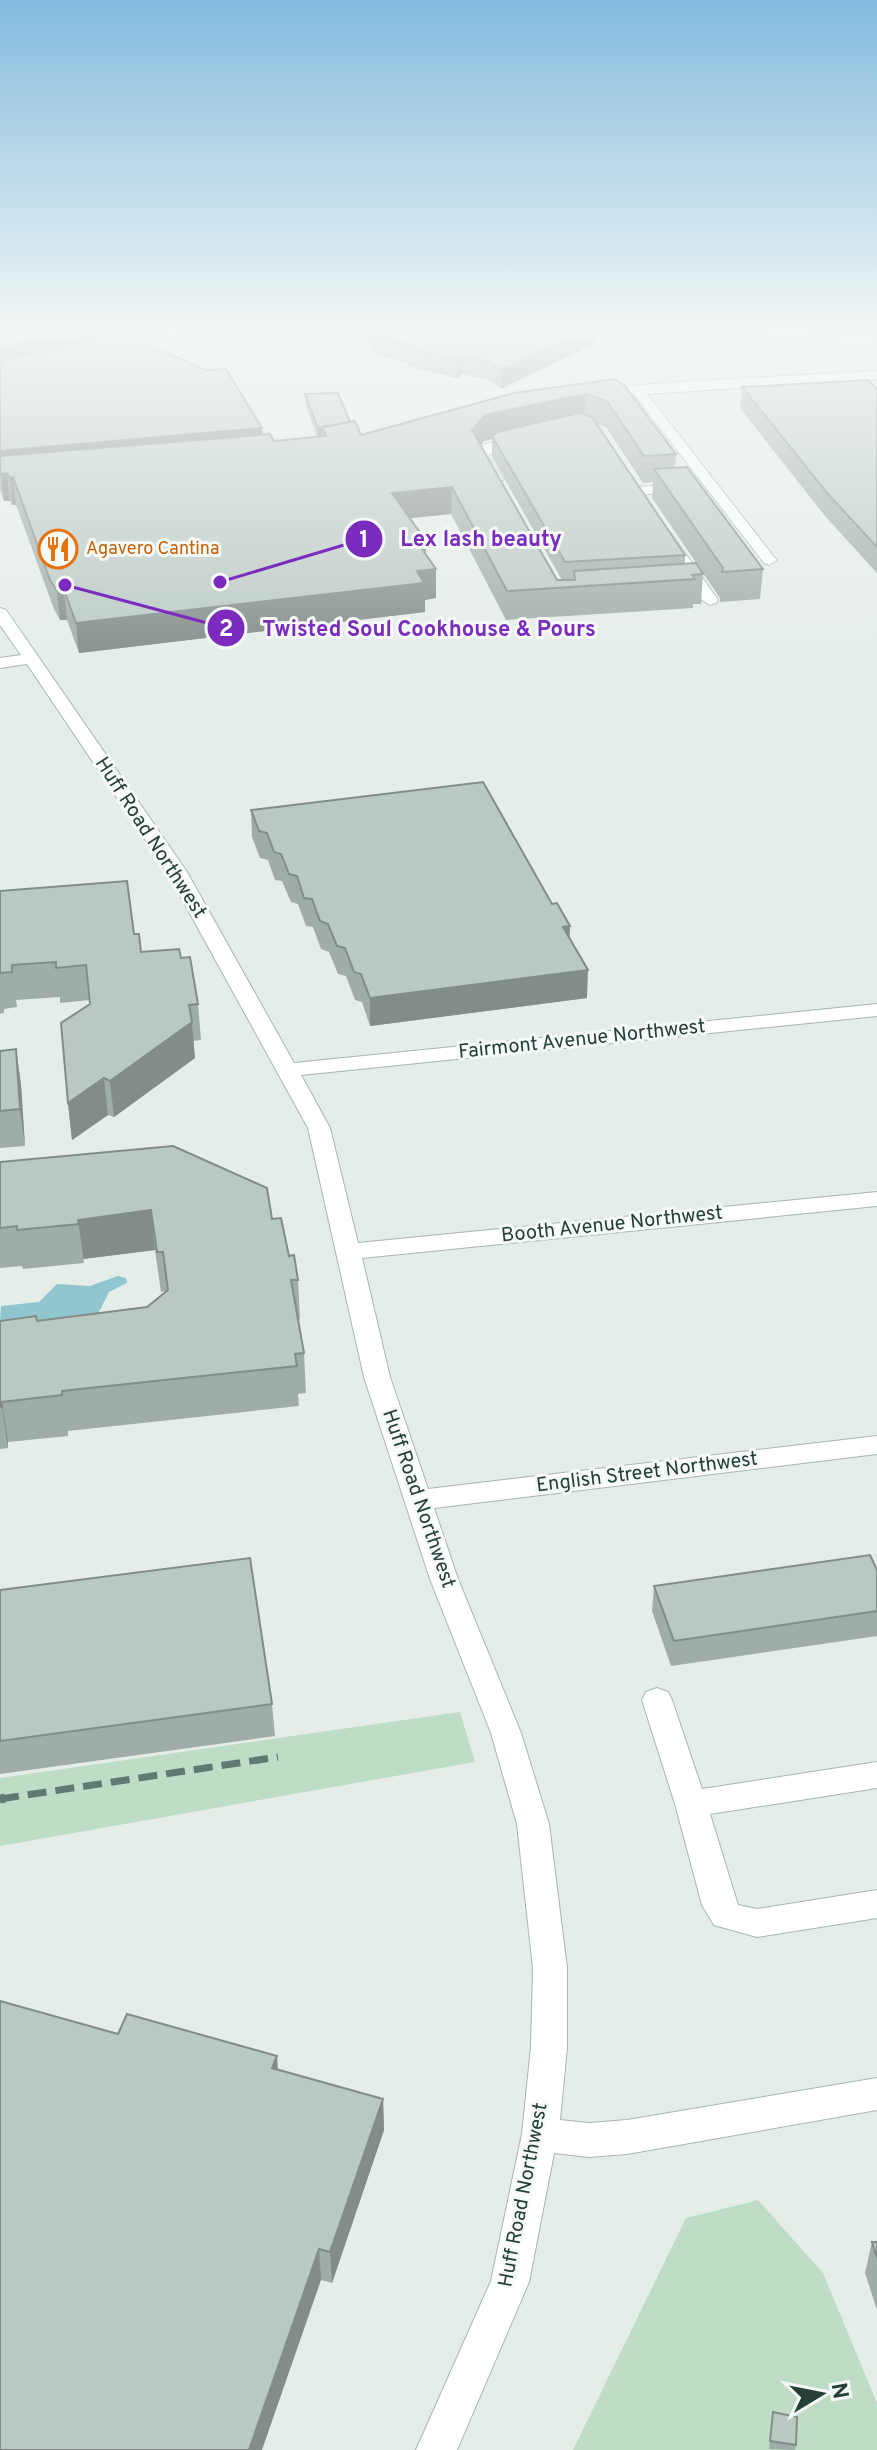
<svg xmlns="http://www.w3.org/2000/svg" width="877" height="2450" font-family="Overpass,sans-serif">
<rect width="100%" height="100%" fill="#e5ede9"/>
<path fill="#bfdcc7" d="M460 1712 475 1762 0 1846V1778Z
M758 2200 823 2273 877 2403V2450H573L686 2218Z"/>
<path fill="#91c6ce" d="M118 1276 126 1278 127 1283 109 1292 98 1314 53 1328 0 1320 1 1306 39 1302 57 1284 90 1286Z"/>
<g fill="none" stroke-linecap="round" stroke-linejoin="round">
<defs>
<path id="street" d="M173 331 185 333 112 352 106 348Z
M750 331H790L877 339V347L756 335Z
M877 371V379L647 394 774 557 777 560 769 565 764 563 634 394 595 397 589 393C603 383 839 374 877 371Z
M523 434 530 438 528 441 495 450 488 456 503 480 491 483 474 455 485 444Z
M686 484 693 488 691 491 636 495 629 491 636 487Z
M666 532 671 533 718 600 716 603 710 605 702 600 659 536Z
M0 608 6 610 187 872 294 1063 877 1004V1016L301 1075 330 1128 358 1243 877 1192V1206L362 1258 390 1377 428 1489 877 1436V1454L434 1508 458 1579 521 1733 549 1824 567 1968V2047L560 2120 589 2123 627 2120 877 2078V2110L627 2154 589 2157 554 2153 529 2282 457 2450H416L491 2281 522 2134 531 2047 533 1968 517 1824 491 1733 430 1579 364 1377 308 1128 167 872 27 664 0 668V658L21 655 0 625Z
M657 1688 668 1692 672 1700 702 1789 877 1762V1788L710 1814 738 1905 757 1909 877 1890V1918L757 1937 714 1925 702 1905 675 1804 642 1700 646 1692Z"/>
</defs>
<use href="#street" stroke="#a8b5b0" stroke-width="2"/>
<use href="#street" fill="#fff" fill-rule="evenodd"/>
<path stroke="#607972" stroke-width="7" stroke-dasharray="19 9" stroke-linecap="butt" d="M0 1799 278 1757"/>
<path stroke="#607972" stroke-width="9" stroke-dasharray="24 12" stroke-linecap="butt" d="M0 1799 5 1798"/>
</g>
<path fill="#a0aca7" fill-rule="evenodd" d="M0 331 107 337 262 428 263 435 274 441 317 437 306 406 305 394 350 422 361 435 615 379 676 454 675 468 763 569 760 599 720 602V598L652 498 653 482 643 483 606 427 597 424 685 555V564L703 574 701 604H693V608L506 620 451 514 410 518 426 554 436 598 425 600V612L79 653 67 620H60L54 609 16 505H12L10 501H4L0 490ZM492 439V457L562 580H557L481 446 484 441Z
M357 331H595L594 344 501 389 489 380 463 374 456 378 408 366V362L377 355 357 336Z
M742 387 877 389V573L825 516 740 408Z
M251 810 569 938 587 998 370 1026 362 1002 355 1000 346 976 338 974 329 952 321 949 313 927 306 926 298 904 291 902 282 881 275 880 268 860 260 858 252 837Z
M0 891 134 934 141 952 181 958 198 1004 201 1040 193 1041 195 1058 114 1117 108 1115 72 1140 68 1103 90 1004V1000L60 1003V997L16 1000 17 1007 4 1009V1013L0 1014Z
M16 1049 21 1085 25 1146 0 1148V1051Z
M0 1162 272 1219 289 1256 298 1280 300 1319 298 1320 304 1353 306 1393 298 1394 299 1406 68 1431V1436L8 1442V1448L0 1449V1321H37L147 1307 166 1291 161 1292 155 1250 83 1259 84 1263 23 1269 22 1266 0 1268Z
M877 1570V1636L671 1666 652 1611 654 1586Z
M0 1590 272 1704 275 1736 0 1774Z
M118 2034 278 2070 383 2099 384 2130 332 2283 321 2280Z
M872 2242H877V2310L865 2273Z
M773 2412 796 2445 795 2450 769 2449Z"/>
<path fill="#828c88" d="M79 331H107L108 342 0 366V348Z
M585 331H595L594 344 501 389V370Z
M463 356V374L456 378V359Z
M585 394 584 420 492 436V439L484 441 471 456 472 430 485 415Z
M322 427 323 439 318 440V428Z
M262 428 263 447 0 470V451Z
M7 473 10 501H4L1 474Z
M13 477 16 505H12L9 478Z
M452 487 451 514 392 520V493Z
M426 541V569L417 542Z
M436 569V598L425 600V612L79 653 76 623Z
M64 590 67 620H60L57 591Z
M570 926 569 954 563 927Z
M588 970 587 998 370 1026V998Z
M192 1022 195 1058 114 1117 110 1081Z
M16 1049 21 1085 25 1146 20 1109Z
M104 1078 108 1115 72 1140 68 1103Z
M151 1210 155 1250 83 1259 84 1263 78 1220Z
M2 1402 8 1442V1448L2 1407Z
M277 2056 279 2087 272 2068Z
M383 2099 384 2130 332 2283 330 2252Z
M319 2249 321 2280 262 2450H249Z"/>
<path fill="#bac8c2" stroke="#828c88" stroke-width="2" d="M0 331H79L0 348Z
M371 331H585L501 370 489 362 463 356 456 359 407 348 414 345 376 336Z
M124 333 205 370 226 369 262 428 0 451V361Z
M615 379 624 385 676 454 644 456 607 401 585 394 485 415 472 430 557 580H575L574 571 696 563 703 574 692 575 695 579 507 591 452 487 392 493 426 541 417 542 436 569 417 571 424 583 76 623 64 590 57 591 50 580 13 477 9 478 7 473 1 474 0 472V456L270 434 274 441 326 436 322 427 355 421 361 435 514 393Z
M868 380 877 389V547L828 494 742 387Z
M338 393 350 422 318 428 305 394Z
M579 413 592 417 685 555 565 562 492 436 497 432Z
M687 467 763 569 722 572 723 568 654 469Z
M483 782 552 904 557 903 570 926 563 927 588 970 370 998 361 974 354 972 345 948 337 946 328 924 320 921 312 899 304 898 297 876 289 874 281 854 274 852 267 833 259 831 251 810Z
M127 881 134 934H139L141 952 179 949 181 958 190 957 198 1004 189 1005 192 1022 110 1081 104 1078 68 1103 61 1023 90 1004 86 965 56 968V962L12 965V972L0 973V891Z
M16 1049 20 1109 0 1111V1051Z
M173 1146 267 1188 272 1219 281 1218 289 1256 294 1255 298 1280H291L304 1353 295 1354 297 1366 62 1391V1395L2 1402V1407H0V1321L36 1316 37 1321 147 1307 168 1290 163 1252H157L151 1210 78 1220 79 1224 17 1230V1226L0 1228V1162Z
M870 1555 877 1570V1611L674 1641 654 1586Z
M250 1558 272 1704 0 1741V1590Z
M0 2001 118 2034 127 2014 277 2056 272 2068 383 2099 330 2252 319 2249 249 2450H0Z
M872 2242H877V2258Z
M773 2412 797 2417 796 2445 770 2441Z"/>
<linearGradient id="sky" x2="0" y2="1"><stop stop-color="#85bbde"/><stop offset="0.49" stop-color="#f3f7f5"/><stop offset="1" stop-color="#f3f7f5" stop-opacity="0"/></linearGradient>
<rect width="877" height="674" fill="url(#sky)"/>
<defs>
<symbol id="restaurant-ring" viewBox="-11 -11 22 22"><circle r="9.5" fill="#f5faf7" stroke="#e8710a" stroke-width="1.5"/><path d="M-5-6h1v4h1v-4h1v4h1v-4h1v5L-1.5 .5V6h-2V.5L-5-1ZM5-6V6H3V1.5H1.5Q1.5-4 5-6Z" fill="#e8710a"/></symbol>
</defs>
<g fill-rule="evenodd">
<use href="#restaurant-ring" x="36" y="527" width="44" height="44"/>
</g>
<g text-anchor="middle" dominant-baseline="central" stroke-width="6" stroke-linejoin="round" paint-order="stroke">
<g font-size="18" fill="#c56008" stroke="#f5faf7" text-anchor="start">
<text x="86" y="549">Agavero Cantina</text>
</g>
<g font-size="20" fill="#253e36" stroke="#f5faf7">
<text transform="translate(150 838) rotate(57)">Huff Road Northwest</text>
<text transform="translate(582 1040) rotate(-6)">Fairmont Avenue Northwest</text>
<text transform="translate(612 1225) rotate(-6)">Booth Avenue Northwest</text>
<text transform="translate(647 1473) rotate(-7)">English Street Northwest</text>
<text transform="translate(418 1499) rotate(71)">Huff Road Northwest</text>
<text transform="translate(524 2195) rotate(-79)">Huff Road Northwest</text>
</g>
</g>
<path fill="none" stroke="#7b2cbf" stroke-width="3" d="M220 582L364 539M65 585L226 628"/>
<g fill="#7b2cbf" stroke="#f5faf7" stroke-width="3">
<circle cx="220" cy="582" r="8"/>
<circle cx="65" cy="585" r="8"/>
<circle cx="364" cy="539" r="20"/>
<circle cx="226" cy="628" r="20"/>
</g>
<g font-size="24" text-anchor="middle" font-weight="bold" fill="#fff">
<text x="364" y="547">1</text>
<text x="226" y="636">2</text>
</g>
<g font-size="22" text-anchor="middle" font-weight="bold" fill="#7b2cbf" stroke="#f5faf7" stroke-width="6" stroke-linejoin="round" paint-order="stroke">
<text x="481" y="546">Lex lash beauty</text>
<text x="429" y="636">Twisted Soul Cookhouse &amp; Pours</text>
</g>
<g transform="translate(821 2394) rotate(80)" stroke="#f5faf7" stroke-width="6" paint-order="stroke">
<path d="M0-6L14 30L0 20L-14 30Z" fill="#253e36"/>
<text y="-12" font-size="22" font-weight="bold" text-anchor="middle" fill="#253e36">N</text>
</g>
</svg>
